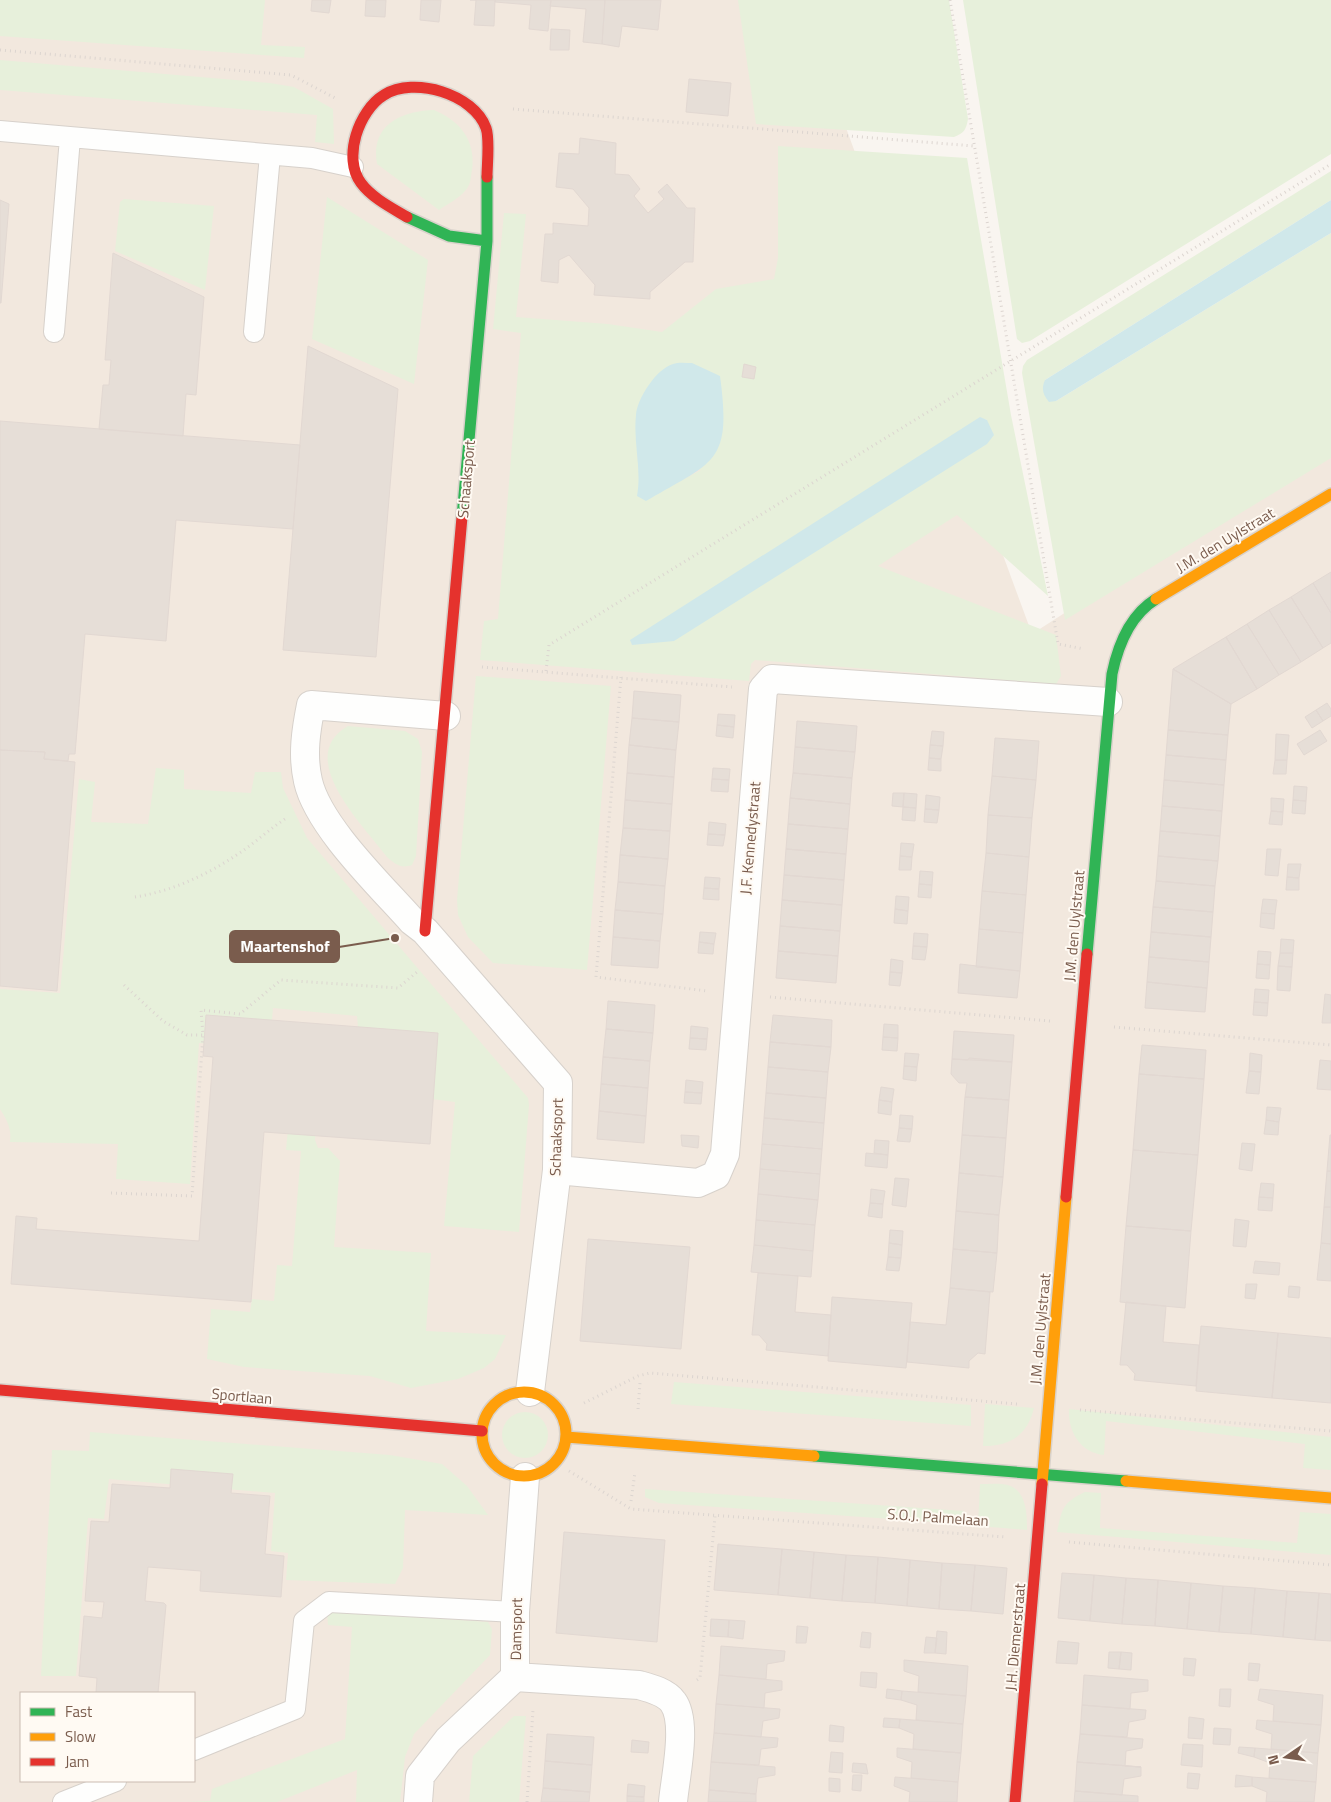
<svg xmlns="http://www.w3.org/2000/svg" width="1331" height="1802" font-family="'Titillium Web',sans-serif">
<rect width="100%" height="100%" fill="#f9f5f0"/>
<path fill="#f2e8de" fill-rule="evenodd" d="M0 0H799L1032 634 1331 441V1802H0ZM21 1693H194V1781H21Z"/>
<path fill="#e7f0db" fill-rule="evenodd" d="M0 0H265L261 45 305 47 304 58 0 36Z
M738 0H949L968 119C966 130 964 133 954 137L756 124Z
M963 0H1331V154L1030 341 1022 343 1017 339Z
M0 60 270 83 294 87 333 109 334 144 315 142 317 115 0 90Z
M434 110C460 121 476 140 472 170 471 174 471 181 469 185 464 196 449 203 439 210L377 164C370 125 401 111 434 110Z
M778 146 967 158 1011 415 1048 596 957 515 878 566 1056 635 1061 676 1056 684 755 660 751 664 749 681 480 660 484 621 498 619 521 333 493 329 504 213 526 214 516 317 608 324 662 332 716 289 774 279 778 258ZM980 418 987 420 632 645 631 640ZM637 449 701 470 673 485 640 479Z
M1331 171V200L1045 380 1056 401 1331 233V458L1065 620 1022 373 1023 366 1027 360Z
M327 197 428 260 414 384 312 339Z
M124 199 214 206 205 290 115 251 120 202Z
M476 676 611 686 587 970 493 963 468 937 458 915 457 900Z
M348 726 405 731 418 739 422 752 416 856 412 865C401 869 395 864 387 857 364 826 293 757 348 726Z
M156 768 184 770V789L251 793 255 772H281L283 788 307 838 528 1098 529 1105 519 1232 444 1226 455 1102 432 1099 428 1033 358 1027 357 1016 273 1008 271 1031 245 1046 199 1043 190 1184 116 1179 118 1144 10 1142C12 1129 7 1120 0 1109V989L60 993 79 779 95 782 91 822 148 824Z
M294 1065 320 1067 315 1140 318 1148H328L340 1161 334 1247 431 1253 426 1331 506 1335 495 1359 484 1368 458 1379 411 1388 370 1376 244 1367 207 1359 211 1309 250 1312 252 1299 274 1301 277 1265 292 1266 301 1151 286 1150Z
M674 1382 971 1405V1426L671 1404Z
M985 1404 1034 1408C1027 1436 1010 1446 983 1446Z
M1069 1409 1331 1437V1470L1303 1468 1305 1444 1106 1421 1104 1455C1080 1452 1068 1432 1069 1409Z
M502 1435a23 23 0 1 1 46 0a23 23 0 1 1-46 0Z
M90 1432 390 1455 442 1464 467 1486 488 1515 405 1510 403 1568 395 1584 286 1580 288 1553 271 1551 275 1493 109 1479 104 1519 88 1518 76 1676H41L52 1450 89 1451Z
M980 1484C989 1484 1000 1483 1008 1485 1027 1491 1027 1515 1027 1530L978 1526Z
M645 1489 964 1511V1524L659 1503 645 1497Z
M1085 1492 1101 1493 1100 1528 1297 1543 1300 1512 1331 1514V1555L1057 1532C1062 1509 1062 1503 1085 1492Z
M327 1611 488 1622 492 1629 490 1655 414 1734 405 1757 400 1802H356L357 1770 277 1802H187L210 1801 212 1789 345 1739 352 1627 328 1625Z
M514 1716H526L519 1802H469L473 1756Z"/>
<path fill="#d0e8ea" d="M1331 200V233L1056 401 1049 402C1043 395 1041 389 1045 380Z
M692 363 720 376C732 464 714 461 646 501L637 496C642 469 633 443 636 415 637 399 656 369 673 364 678 362 686 363 692 363Z
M980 417 987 420 994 435 987 444 674 641 632 645 630 640Z"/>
<path fill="#e6ded7" stroke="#e2d8d2" d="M312 0H331L329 13 311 11Z
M366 0H386L385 17 365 16Z
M421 0H441L439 22 420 20Z
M470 0H495L494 26 474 25 476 0Z
M495 0H551L548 31 529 29 531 5 495 2Z
M551 0H605L602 44 583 42 586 9 550 6Z
M605 0H661L658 30 622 26 619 47 602 44Z
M551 29 570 30 569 50H550Z
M689 79 731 83 728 116 686 112Z
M580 138 616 143 615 174 629 175 640 189 634 196 648 213 664 199 658 192 667 184 687 208H695L693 262H685L650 292V299L594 295 595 285 569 255 559 260 558 283 541 281 545 234H553V223L588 226 589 208 573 189 556 187 559 153 579 154Z
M0 200 9 204 1 303H0Z
M113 253 204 297 196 395 186 394 183 436 99 429 103 385H109L111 360H105Z
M308 346 398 389 376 657 283 650Z
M744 364 756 367 754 379 742 377Z
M0 421 300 445 293 529 176 520 166 641 85 634 75 754H69L68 761 44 759 45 752 0 750Z
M1331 572V613L1313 583Z
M1313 583 1331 613V643L1323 648 1291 597Z
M1291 597 1323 648 1301 662 1269 610Z
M1269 610 1301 662 1279 675 1247 624Z
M1247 624 1279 675 1257 689 1226 637Z
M1226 637 1257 689 1231 704 1173 669Z
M1173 669 1231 704 1228 735 1168 730Z
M634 691 681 695 679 722 632 718Z
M1327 703 1331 709V716L1323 721 1316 710Z
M1316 710 1323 721 1312 728 1305 717Z
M718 714 735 715 734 727 717 725Z
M632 718 679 722 676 750 629 745Z
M797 721 857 726 855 752 795 747Z
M717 725 734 727 733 738 716 736Z
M1168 730 1228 735 1226 760 1166 755Z
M1320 730 1327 741 1304 755 1297 744Z
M932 731 944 732 943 746 930 745Z
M1276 734 1289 735 1287 760H1275Z
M995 738 1039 741 1036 780 992 776Z
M629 745 676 750 674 777 627 773Z
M930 745 943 746 941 759 929 758Z
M795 747 855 752 852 778 793 773Z
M0 750 45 752 44 759 75 762 57 991 0 986Z
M1166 755 1226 760 1224 785 1164 780Z
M929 758 941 759V771L928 770Z
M1275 760H1287L1286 774H1273Z
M713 768 730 769 729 780 712 779Z
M627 773 674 777 672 804 625 800Z
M793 773 852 778 850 804 790 798Z
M992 776 1036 780 1032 818 988 815Z
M712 779 729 780 728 792 711 791Z
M1164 780 1224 785 1222 811 1162 806Z
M1294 786 1307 787 1306 801 1293 800Z
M893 793H904L903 807 892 806Z
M904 793 917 794 916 808 903 807Z
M926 795 940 797 939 810 925 809Z
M790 798 850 804 848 829 788 824Z
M1271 798 1284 799 1283 812 1271 811Z
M625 800 672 804 670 831 623 828Z
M1293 800 1306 801 1305 814 1292 813Z
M1162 806 1222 811 1220 836 1160 831Z
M903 807 916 808 915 821 902 820Z
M925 809 939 810 937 823 924 822Z
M1271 811 1283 812 1282 825 1269 824Z
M988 815 1032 818 1029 857 986 853Z
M709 822 726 824 725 835 708 834Z
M788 824 848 829 846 854 786 849Z
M623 828 670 831 668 859 620 855Z
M1160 831 1220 836 1218 861 1158 856Z
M708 834 725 835 723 846 707 845Z
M901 843 914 844 912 857 900 856Z
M786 849 846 854 844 880 784 875Z
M1267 849H1281L1278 876 1265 875Z
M986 853 1029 857 1026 895 982 891Z
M620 855 668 859 665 886 618 882Z
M900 856 912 857 911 870H899Z
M1158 856 1218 861 1215 886 1156 881Z
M1288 864H1301L1299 878 1287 877Z
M920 871 933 872 932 885 919 884Z
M784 875 844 880 842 905 782 900Z
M705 877 720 878 719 889 704 888Z
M1287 877 1299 878V890H1286Z
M1156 881 1215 886 1213 912 1153 907Z
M618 882 665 886 663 914 615 910Z
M919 884 932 885 931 898 918 897Z
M704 888 719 889V900L703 899Z
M982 891 1026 895 1023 933 979 929Z
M896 896 909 897 908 911 895 909Z
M1263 899 1277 900 1275 914 1261 913Z
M782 900 842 905 840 931 780 926Z
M1153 907 1213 912 1211 937 1151 932Z
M895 909 908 911 907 924 894 923Z
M615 910 663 914 660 941 613 937Z
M1261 913 1275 914 1274 929 1260 927Z
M780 926 840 931 838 956 778 951Z
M979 929 1023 933 1020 971 976 967Z
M700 932 716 933 714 944 699 942Z
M1151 932 1211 937 1209 962 1149 957Z
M914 933 928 934 927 947 913 946Z
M613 937 660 941 658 968 611 965Z
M1281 939 1294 940 1293 953H1280Z
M699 942 714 944 713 954 698 953Z
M913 946 927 947 925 960 912 959Z
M778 951 838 956 836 983 776 978Z
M1258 951 1271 952 1270 965 1257 964Z
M1280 953H1293L1292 967 1278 966Z
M1149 957 1209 962 1207 988 1147 982Z
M891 959 903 961 902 973 890 972Z
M960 964 1020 971 1017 998 958 993Z
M1257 964 1270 965 1269 979 1256 978Z
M1278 966 1292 967 1290 991 1277 990Z
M890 972 902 973 900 986 889 985Z
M1147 982 1207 988 1205 1012 1145 1008Z
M1255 989 1269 990 1268 1003 1254 1002Z
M1325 994 1331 995V1023H1322Z
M608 1001 655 1005 653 1033 606 1029Z
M1254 1002 1268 1003 1267 1016 1253 1015Z
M206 1015 438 1033 430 1144 264 1132 251 1302 11 1284 16 1216 37 1218 36 1229 199 1241 213 1057 203 1056Z
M773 1015 832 1020 831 1047 770 1042Z
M884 1024 898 1025V1038L883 1037Z
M691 1026 708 1028 707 1039 690 1038Z
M606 1029 653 1033 650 1061 603 1057Z
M954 1031 1014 1035 1012 1062 952 1059Z
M883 1037 898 1038 897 1051 882 1050Z
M690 1038 707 1039 706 1050 689 1049Z
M770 1042 831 1047 828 1072 768 1067Z
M1142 1045 1206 1050 1204 1079 1139 1074Z
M905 1053 919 1054 917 1067 904 1066Z
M1250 1053 1262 1055 1261 1072 1249 1071Z
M603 1057 650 1061 648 1088 601 1084Z
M969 1058 1012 1062 1009 1100 965 1097 967 1083H959L951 1074 952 1059 968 1060Z
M1320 1060 1331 1061V1090L1317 1089Z
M904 1066 917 1067 916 1081 903 1079Z
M768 1067 828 1072 826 1098 766 1093Z
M1249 1071 1261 1072 1259 1094 1246 1093Z
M1139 1074 1204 1079 1198 1155 1133 1150Z
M686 1080 703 1082 702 1093 685 1092Z
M601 1084 648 1088 646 1116 599 1111Z
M881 1087 894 1089 892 1102 879 1100Z
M685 1092 702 1093 701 1104 684 1103Z
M766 1093 826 1098 824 1123 764 1118Z
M965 1097 1009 1100 1006 1138 962 1135Z
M879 1100 892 1102 891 1115 878 1113Z
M1267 1107 1281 1108 1279 1122 1266 1120Z
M599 1111 646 1116 644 1143 597 1139Z
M900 1115 913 1116 912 1129 899 1128Z
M764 1118 824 1123 822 1149 762 1144Z
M1266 1120 1279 1122 1278 1135 1264 1134Z
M899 1128 912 1129 910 1142 897 1141Z
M681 1135 699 1136 698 1148 682 1146Z
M962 1135 1006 1138 1003 1177 959 1173Z
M1330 1135H1331V1171H1327Z
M875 1140 889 1141 888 1155 874 1153Z
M1242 1143 1255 1144 1252 1171 1239 1169Z
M762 1144 822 1149 820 1174 760 1169Z
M1133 1150 1198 1155 1191 1231 1126 1226Z
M866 1153 888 1155 887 1168 865 1166Z
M760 1169 820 1174 818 1200 758 1194Z
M1327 1171H1331V1207H1324Z
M959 1173 1003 1177 999 1215 956 1211Z
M895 1178 909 1179 906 1207 892 1205Z
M1261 1183 1274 1184 1273 1198 1259 1197Z
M871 1189 885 1191 883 1204 870 1203Z
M758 1194 818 1200 815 1225 756 1220Z
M1259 1197 1273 1198 1272 1211 1258 1210Z
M870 1203 883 1204 882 1218 868 1216Z
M1324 1207H1331V1244L1321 1243Z
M956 1211 999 1215 997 1253 953 1249Z
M1235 1219 1249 1221 1246 1247 1233 1246Z
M756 1220 815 1225 813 1251 754 1245Z
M1126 1226 1191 1231 1185 1308 1120 1302Z
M890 1230 903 1231 902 1245 889 1243Z
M588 1239 690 1247 681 1349 580 1341Z
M889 1243 902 1245 901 1258 888 1257Z
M1321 1243 1331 1244V1281L1317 1280Z
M754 1245 813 1251 811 1277 751 1272Z
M953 1249 997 1253 993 1292 950 1288Z
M888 1257 901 1258 899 1271 886 1270Z
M1255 1261 1280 1263 1279 1275 1253 1273Z
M758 1273 798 1276 795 1312 831 1315 828 1356 766 1350 767 1344 759 1335H752Z
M1246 1284H1257L1255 1299 1245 1298Z
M1289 1286 1300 1287 1299 1298 1288 1297Z
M950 1288 990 1292 985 1354 978 1353 969 1361V1368L907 1362 910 1322 946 1325Z
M832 1297 912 1303 906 1368 828 1361Z
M1126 1302 1166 1306 1163 1342 1199 1345 1196 1386 1134 1380 1135 1374 1127 1365H1120Z
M1201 1326 1278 1333 1272 1398 1196 1391Z
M1278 1333 1331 1338V1403L1272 1398Z
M171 1469 233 1474 231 1493 270 1496 265 1554 284 1556 281 1597 200 1591 201 1571 148 1567 145 1601 164 1603 166 1605 158 1693H96L97 1678 79 1676 84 1616 102 1618 104 1602 85 1601 91 1521 109 1522 112 1484 170 1488Z
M564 1532 665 1540 657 1642 556 1633Z
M718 1544 782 1549 778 1595 714 1590Z
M782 1549 814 1552 810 1598 778 1595Z
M814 1552 846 1555 842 1601 810 1598Z
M846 1555 878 1557 875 1603 842 1601Z
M878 1557 910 1560 907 1606 875 1603Z
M910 1560 942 1563 939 1609 907 1606Z
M942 1563 975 1565 971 1611 939 1609Z
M975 1565 1007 1568 1003 1614 971 1611Z
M1062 1573 1094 1575 1090 1621 1058 1618Z
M1094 1575 1126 1578 1122 1624 1090 1621Z
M1126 1578 1158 1580 1155 1626 1122 1624Z
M1158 1580 1191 1583 1187 1629 1155 1626Z
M1191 1583 1223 1586 1219 1632 1187 1629Z
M1223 1586 1255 1588 1251 1634 1219 1632Z
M1255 1588 1287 1591 1283 1637 1251 1634Z
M1287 1591 1319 1593 1315 1640 1283 1637Z
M1319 1593 1331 1594V1641L1315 1640Z
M711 1619 729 1620 728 1637 710 1636Z
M729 1620 745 1621 743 1639 728 1637Z
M797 1626 808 1627 806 1643H796Z
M937 1631 947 1632 946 1654 935 1653Z
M862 1632 871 1633 870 1648 860 1647Z
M926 1637 937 1638 935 1653H924Z
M1058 1641 1079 1643 1077 1664 1056 1663Z
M721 1646 785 1651 784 1661 767 1664 766 1679 719 1675Z
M1109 1652H1121L1119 1669 1108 1668Z
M1121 1652 1132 1653 1131 1670 1119 1669Z
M1184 1658 1196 1659 1194 1676 1183 1675Z
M904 1660 968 1666 966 1696 918 1692 919 1676 904 1671Z
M1249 1663 1260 1664 1258 1681 1248 1680Z
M861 1672 877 1673 876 1688 860 1686Z
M719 1675 782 1681V1690L765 1693 764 1708 716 1704Z
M1084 1675 1148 1680V1691L1131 1693 1130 1709 1082 1705Z
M887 1689 902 1691 901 1700 886 1698Z
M1220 1689H1231L1230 1707 1219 1706Z
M1260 1689 1323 1695 1321 1725 1273 1721 1274 1705 1258 1700Z
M902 1691 966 1696 963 1724 916 1720 917 1705 901 1700Z
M716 1704 780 1709 779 1718 763 1721 761 1737 714 1733Z
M1082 1705 1146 1710 1145 1719 1129 1722 1127 1737 1080 1734Z
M1189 1717 1204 1719 1202 1739 1188 1738Z
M884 1718 900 1719 899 1728 883 1727Z
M900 1719 963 1724 961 1753 913 1749 914 1734 899 1728Z
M1257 1720 1321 1725 1318 1753 1271 1749 1272 1734 1256 1729Z
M830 1725 844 1727 843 1742 829 1741Z
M1214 1728 1231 1729 1230 1745 1213 1744Z
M714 1733 778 1738 777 1747 761 1749 759 1765 711 1762Z
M547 1734 594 1737 592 1765 545 1761Z
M1080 1734 1143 1739 1142 1748 1126 1751 1125 1766 1141 1767 1077 1762Z
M632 1740 649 1742 648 1753 631 1752Z
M1183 1744 1203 1745 1202 1767 1181 1765Z
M1239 1747 1255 1748 1254 1757 1238 1753Z
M897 1748 961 1753 958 1782 911 1778 912 1762 897 1757Z
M1255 1748 1318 1753 1316 1782 1269 1778 1270 1763 1254 1757Z
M831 1752 843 1753 842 1773 829 1772Z
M545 1761 592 1765 590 1792 543 1788Z
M711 1762 775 1767V1775L758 1778 756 1794 709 1790Z
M1077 1762 1141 1767V1776L1124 1779 1122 1795 1075 1791Z
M853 1763 866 1764 868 1774 852 1772Z
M1188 1773 1200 1774 1198 1789 1187 1788Z
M853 1775H862L861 1791 852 1790Z
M1236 1775 1252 1777V1786L1235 1787Z
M895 1777 958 1782 957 1802H909L910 1792 894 1786Z
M1252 1777 1316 1782 1314 1802H1266L1267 1792 1252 1786Z
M829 1778 840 1779V1792L829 1791Z
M628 1784 645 1786 644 1797 627 1796Z
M543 1788 590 1792 589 1802H541Z
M709 1790 756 1794V1802H708Z
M1075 1791 1138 1796V1802H1074Z
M627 1796 644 1797V1802H627Z"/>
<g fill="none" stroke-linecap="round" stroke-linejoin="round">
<defs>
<path id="lane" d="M0 131 312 158 353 167
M54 332 70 138
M254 332 270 155
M194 1750 295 1709 304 1621 329 1602 515 1612
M63 1802 116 1781"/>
<path id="street" d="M446 716 311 705C306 730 302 755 308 781 318 826 381 886 412 921L425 931 558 1083 557 1170 530 1392
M557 1170 698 1183 716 1175 725 1154 763 689 772 679 1108 702
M515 1677 639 1685C650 1688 666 1692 673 1702 688 1722 675 1778 673 1802
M418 1802 420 1776 448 1740 515 1677V1612L525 1477"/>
<path id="fast" d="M407 217 449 236 487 241
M462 517 487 241V177
M1087 954 1112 674C1118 645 1130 615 1156 599
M814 1456 1126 1481"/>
<path id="slow" d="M1156 599 1331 494
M482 1434a42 42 0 1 1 84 0a42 42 0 1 1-84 0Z
M566 1437 814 1456
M1126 1481 1331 1498
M1042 1484 1066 1197"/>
<path id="jam" d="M407 217C392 208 372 198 361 183 342 158 359 110 384 95 414 76 474 94 486 128 490 139 487 165 487 177
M425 931 462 517
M1066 1197 1087 954
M0 1390 482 1431
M1015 1802 1042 1484"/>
</defs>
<use href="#lane" stroke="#d7d1cb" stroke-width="22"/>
<use href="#street" stroke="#d7d1cb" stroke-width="30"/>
<use href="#fast" stroke="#d9d2cb" stroke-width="14"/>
<use href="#slow" stroke="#d9d2cb" stroke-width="14"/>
<use href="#jam" stroke="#d9d2cb" stroke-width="14"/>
<path stroke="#dcd5d0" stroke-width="3" stroke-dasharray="1 4" stroke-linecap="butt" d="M950 0 1058 644 1084 649
M0 50 291 75 337 99
M513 109 974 146
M482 667 732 687
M546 671 549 645 1331 164
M621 677 596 977 707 991
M135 897C173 891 209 874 241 852 257 841 271 828 288 817
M124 985 163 1021 187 1035H203L201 1010 240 1014 281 980 398 988 417 972
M770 997 1050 1021
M1114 1027 1331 1045
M111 1193 192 1196 203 1035
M584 1403 638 1376 650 1373 1017 1404
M638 1409 640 1383
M1080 1410 1331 1431
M569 1471 631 1509 1005 1537
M631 1501 635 1472
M1069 1542 1331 1565
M697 1680 700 1678 715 1516
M527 1802 533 1710"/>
<use href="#lane" stroke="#fefefd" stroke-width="20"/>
<use href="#street" stroke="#fefefd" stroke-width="28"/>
<use href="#fast" stroke="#30b455" stroke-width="11"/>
<use href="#slow" stroke="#ff9f0a" stroke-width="11"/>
<use href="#jam" stroke="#e5322d" stroke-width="11"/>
</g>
<g text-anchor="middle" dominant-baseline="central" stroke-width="4" stroke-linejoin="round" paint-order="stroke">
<g font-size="15" fill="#7a5c4d" stroke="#fffaf3">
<text transform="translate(466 479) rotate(-85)">Schaaksport</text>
<text transform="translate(1225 540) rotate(-31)">J.M. den Uylstraat</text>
<text transform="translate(750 838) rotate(-85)">J.F. Kennedystraat</text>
<text transform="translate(1074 926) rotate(-85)">J.M. den Uylstraat</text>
<text transform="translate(556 1137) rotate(-88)">Schaaksport</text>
<text transform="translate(1040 1329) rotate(-85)">J.M. den Uylstraat</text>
<text transform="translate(242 1396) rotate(5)">Sportlaan</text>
<text transform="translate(938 1517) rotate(4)">S.O.J. Palmelaan</text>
<text transform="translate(516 1629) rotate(-89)">Damsport</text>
<text transform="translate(1015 1637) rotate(-85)">J.H. Diemerstraat</text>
</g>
</g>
<path fill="none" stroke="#7a5c4d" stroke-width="2" d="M395 938L339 947"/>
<circle fill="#7a5c4d" stroke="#fffaf3" stroke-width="2" cx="395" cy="938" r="5"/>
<rect fill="#7a5c4d" stroke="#7a5c4d" stroke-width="2" x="230" y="931" width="109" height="31" rx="5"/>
<g font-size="16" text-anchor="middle" font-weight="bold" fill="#fff">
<text x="285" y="952">Maartenshof</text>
</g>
<rect x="20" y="1692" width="175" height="90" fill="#fffaf3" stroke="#cabbb1"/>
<rect x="30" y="1708" width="25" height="8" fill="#30b455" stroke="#cabbb1"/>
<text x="65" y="1717" font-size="15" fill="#7a5c4d">Fast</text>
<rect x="30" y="1733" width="25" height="8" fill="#ff9f0a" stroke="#cabbb1"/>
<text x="65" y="1742" font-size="15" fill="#7a5c4d">Slow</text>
<rect x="30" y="1758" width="25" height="8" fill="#e5322d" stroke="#cabbb1"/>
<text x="65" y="1767" font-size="15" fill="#7a5c4d">Jam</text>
<g transform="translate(1286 1757) rotate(257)" stroke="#fffaf3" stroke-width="4" paint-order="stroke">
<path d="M0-4L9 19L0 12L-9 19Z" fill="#7a5c4d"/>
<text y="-8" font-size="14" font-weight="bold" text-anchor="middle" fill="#7a5c4d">N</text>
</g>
</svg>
